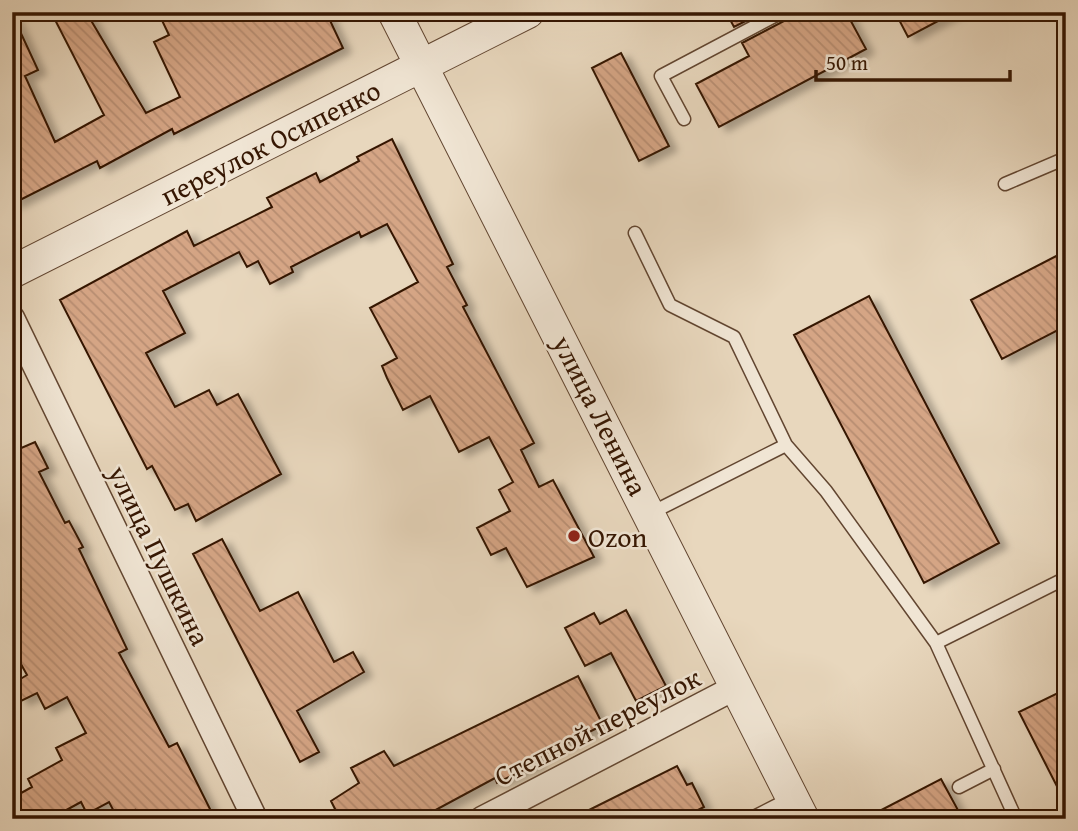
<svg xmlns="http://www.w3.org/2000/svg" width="1078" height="831" font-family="'Gentium Book Plus',serif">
<defs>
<pattern id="building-back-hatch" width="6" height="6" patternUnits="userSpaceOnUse" patternTransform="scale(1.75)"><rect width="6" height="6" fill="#d5a585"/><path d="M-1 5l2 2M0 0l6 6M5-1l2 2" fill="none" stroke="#b78d71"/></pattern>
<filter id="shadow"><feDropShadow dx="8" dy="4.5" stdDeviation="3.5" flood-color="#0004"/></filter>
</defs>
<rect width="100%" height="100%" fill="#e8d7bd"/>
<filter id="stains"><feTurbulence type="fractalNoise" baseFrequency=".00286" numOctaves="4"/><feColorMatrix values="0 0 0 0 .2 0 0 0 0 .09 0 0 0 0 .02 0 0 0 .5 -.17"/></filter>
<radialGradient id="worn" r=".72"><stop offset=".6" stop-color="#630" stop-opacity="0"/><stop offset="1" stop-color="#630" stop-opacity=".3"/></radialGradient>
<path fill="url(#building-back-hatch)" stroke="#351602" stroke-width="2" filter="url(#shadow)" d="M51 12H86L146 113 180 97 154 42 169 35 158 12H326L343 48 174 134 172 129 100 168 97 161 12 204V14L38 70 25 76 55 142 104 115Z
M726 12H763L734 27Z
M791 12H846L866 49 719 127 696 84 749 56 742 43 786 20Z
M895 12H955L908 37Z
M621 53 669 146 639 161 592 68Z
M392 139 453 264 447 267 467 305 463 307 534 443 521 450 539 487 553 480 594 557 527 587 506 548 491 555 477 528 510 511 499 490 513 482 489 437 459 452 430 396 403 410 387 378 382 366 397 358 370 308 418 282 387 224 361 237 359 232 291 267 293 272 270 284 258 261 247 267 239 252 163 291 185 333 146 353 175 407 209 390 217 405 238 394 281 474 196 521 188 504 175 510 152 466 147 469 60 300 187 231 194 246 272 207 267 198 316 173 320 182 359 161 357 157Z
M1066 251V326L1002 359 971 300Z
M869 296 999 543 924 583 794 335Z
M35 442 48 468 39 472 65 523 69 521 83 547 79 549 127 649 119 653 169 747 177 743 215 819H139L135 810 118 819 109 802 87 814 81 802 50 819H24L12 798 32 787 28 779 62 760 56 748 86 733 67 697 45 709 37 693 21 701 12 684 27 675 12 648V452Z
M222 539 260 611 298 592 334 662 353 652 364 672 297 711 319 752 300 762 193 554Z
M626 610 666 686 636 701 611 653 585 666 565 628 594 613 600 624Z
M578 676 603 725 536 759 538 763 497 783 495 778 419 819H340L331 801 359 783 351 768 384 751 394 766Z
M1066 689V804L1019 712Z
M677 766 687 785 692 783 704 807 680 819H571Z
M941 779 959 812 945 819H864Z"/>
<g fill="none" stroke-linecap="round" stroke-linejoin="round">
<defs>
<path id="service" d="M684 119 661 76 782 12
M1005 184 1066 158
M635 233 670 305 734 337 786 445
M651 513 786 445 826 491 936 643 1016 819
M936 643 1066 578
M959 787 994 769
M750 819 793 797"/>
<path id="minor" d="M12 318 255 819
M482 819 738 686"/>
<path id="tertiary" d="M394 12 803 819
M12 272 528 12"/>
</defs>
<use href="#service" stroke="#624631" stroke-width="15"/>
<use href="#minor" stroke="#624631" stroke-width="27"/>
<use href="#tertiary" stroke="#624631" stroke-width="34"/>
<use href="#service" stroke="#f0e5d4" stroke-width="12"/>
<use href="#minor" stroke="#f0e5d4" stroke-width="24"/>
<use href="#tertiary" stroke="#f0e5d4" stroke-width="32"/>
</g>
<circle fill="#8f2418" stroke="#f0e5d4" stroke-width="2.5" cx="574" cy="536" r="7"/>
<g text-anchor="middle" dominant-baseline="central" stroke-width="5" stroke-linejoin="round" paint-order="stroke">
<g font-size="28" fill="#351602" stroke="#f0e5d4">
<text transform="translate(270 142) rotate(-27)">переулок Осипенко</text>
<text transform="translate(601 415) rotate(63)">улица Ленина</text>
<text transform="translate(160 555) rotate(64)">улица Пушкина</text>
<text transform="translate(597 726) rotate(-27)">Степной переулок</text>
</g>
<g font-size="28" fill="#351602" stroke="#f0e5d4" text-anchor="start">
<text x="588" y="536">Ozon</text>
</g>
</g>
<rect width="1078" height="831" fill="none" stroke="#e8d7bd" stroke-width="42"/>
<rect x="14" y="14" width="1050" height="803" fill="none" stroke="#351602" stroke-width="3.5"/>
<rect x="21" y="21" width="1036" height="789" fill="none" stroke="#351602" stroke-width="2"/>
<path d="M816 70v10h194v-10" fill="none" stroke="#351602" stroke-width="3.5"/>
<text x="826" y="70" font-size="21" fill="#351602" stroke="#f0e5d4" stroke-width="5" paint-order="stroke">50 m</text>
<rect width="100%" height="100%" filter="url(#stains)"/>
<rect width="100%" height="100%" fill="url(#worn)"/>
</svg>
